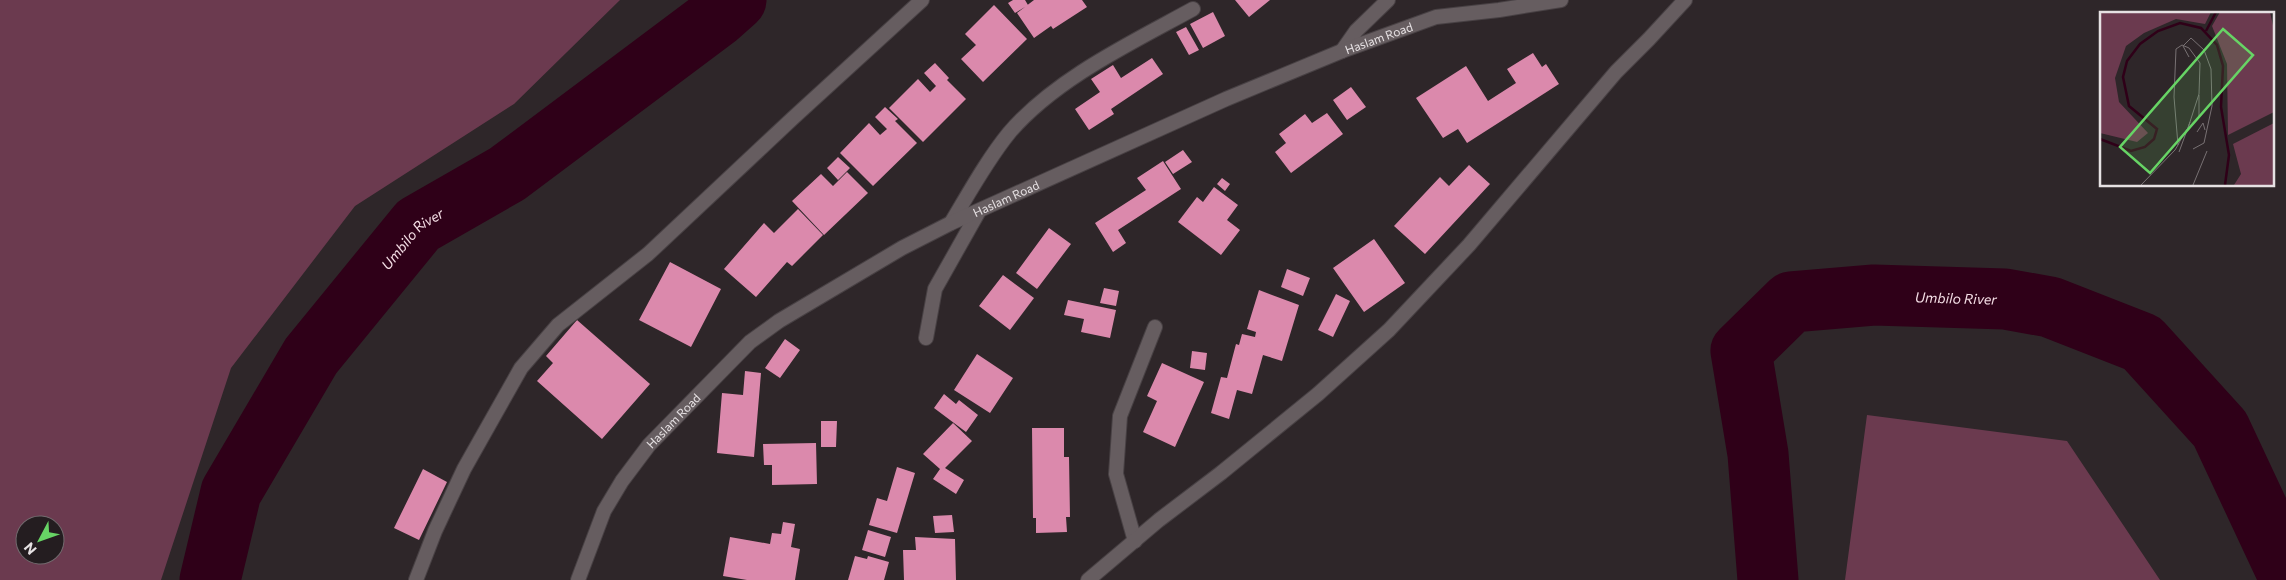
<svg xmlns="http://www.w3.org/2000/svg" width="2286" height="580" font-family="Commissioner,sans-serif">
<rect width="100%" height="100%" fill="#2e2629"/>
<path fill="#6b3a4f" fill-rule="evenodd" d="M0 0H620L514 104 355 206 231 368 161 580H0ZM25 525H55V555H25Z
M1867 415 2067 441 2160 580H1845Z"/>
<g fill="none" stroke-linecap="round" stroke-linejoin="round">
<g stroke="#2f0018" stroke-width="61">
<path id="s1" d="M210 580 231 492 311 356 418 225 507 174 718 16 736 0"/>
<path id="s2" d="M1768 580 1758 454 1741 351 1791 302 1874 295 2005 299 2050 307 2142 343 2220 429 2286 570"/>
</g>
</g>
<path fill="#db89ac" d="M1013 0H1025L1028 5 1015 13 1008 3Z
M1034 0H1082L1087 7 1053 29 1051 26 1034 38 1017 13Z
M1235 0H1270L1249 17Z
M994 5 1027 39 983 82 961 59 976 45 965 34Z
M1213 12 1225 36 1203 48 1190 24Z
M1186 27 1199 50 1189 55 1176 32Z
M1533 53 1542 67 1546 64 1559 84 1467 143 1458 129 1443 138 1416 98 1466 66 1488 101 1516 83 1507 69Z
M1152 58 1163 74 1111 109 1114 114 1089 130 1075 109 1100 92 1091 79 1113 65 1121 78Z
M935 63 949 78 947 80 966 99 923 142 889 108 918 79 930 92 936 86 924 73Z
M1351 87 1366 107 1347 120 1333 100Z
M885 107 898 119 895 121 917 143 873 186 840 153 869 123 880 135 887 129 875 117Z
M1327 113 1343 134 1291 173 1275 152 1286 143 1279 134 1305 114 1312 123Z
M1183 150 1192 162 1173 174 1165 162Z
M838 157 850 168 838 180 827 168Z
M1163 161 1181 189 1118 230 1126 243 1113 252 1095 223 1146 190 1137 178Z
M1469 165 1490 184 1425 254 1394 226 1440 177 1449 186Z
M847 172 868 193 824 235 792 201 821 174 833 186Z
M1222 178 1230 184 1225 191 1217 184Z
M1214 187 1238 205 1227 220 1240 230 1221 255 1178 222 1197 197 1203 202Z
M798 209 823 235 792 266 787 262 756 297 724 269 764 223 774 233Z
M1049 228 1071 244 1037 289 1016 273Z
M1374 239 1405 283 1364 312 1333 268Z
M670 262 721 289 691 347 639 320Z
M1287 269 1310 278 1303 296 1281 287Z
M1003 275 1034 298 1010 330 979 306Z
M1104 288 1119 291 1116 306 1100 303Z
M1259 290 1299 305 1282 361 1263 355 1252 394 1237 390 1229 419 1211 413 1221 377 1227 378 1236 344 1239 345 1242 334 1255 337 1256 332 1247 329Z
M1336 294 1350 301 1333 337 1318 330Z
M1068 300 1116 310 1110 338 1081 332 1084 319 1064 315Z
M577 320 650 384 602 439 537 381 553 363 546 356Z
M785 339 800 350 780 378 765 368Z
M1192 351 1207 353 1205 370 1190 368Z
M977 354 1013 378 990 413 954 390Z
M1162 363 1204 382 1175 447 1143 432 1157 401 1147 396Z
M745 371 761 373 754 457 717 453 722 393 743 395Z
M944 394 956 404 959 400 978 415 966 432 934 408Z
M821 421H837L836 447H821Z
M953 423 972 441 945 468 964 480 956 494 933 479 940 469 923 454Z
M1032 428H1064V457H1069L1070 517H1066L1067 532 1036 533V518H1033Z
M816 443 817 484 772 485V465H764L763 444Z
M897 467 915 473 897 533 869 525 877 498 887 501Z
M423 469 447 482 419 540 394 528Z
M952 515 954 532 935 533 933 516Z
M783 522 795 524 791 547 800 549 795 580H747L723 576 730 537 770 544 772 533 781 534Z
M868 530 891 537 885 557 862 550Z
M915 537 955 539 956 580H904L903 550H916Z
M855 556 867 559 868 556 889 562 884 580H848Z"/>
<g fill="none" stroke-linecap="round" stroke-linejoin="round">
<defs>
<g id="minor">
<path d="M1342 51 1356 31 1388 0"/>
<path d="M951 223C969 193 987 160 1009 133 1055 79 1131 43 1193 9"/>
<path d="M926 338 935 289 979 211"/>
<path d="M1135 541 1116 474 1120 416 1155 327"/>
<path d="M416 580 435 531 464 469 521 368 558 325 648 254 793 118 922 0"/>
<path id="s3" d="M578 580 604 511 622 481 649 445 750 342 779 321 902 248 951 223 1226 99 1342 51 1436 17 1499 10 1561 0"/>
<path d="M1088 580 1159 520 1221 473 1318 394 1389 330 1469 245 1616 72 1649 39 1685 0"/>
</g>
</defs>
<use href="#minor" stroke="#484144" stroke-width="16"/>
<use href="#minor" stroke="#665d60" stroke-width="14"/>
</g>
<g text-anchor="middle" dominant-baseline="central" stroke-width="5" stroke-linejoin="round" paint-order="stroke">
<g font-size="12" fill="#e6e1e3" stroke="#241d20">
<text stroke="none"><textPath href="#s3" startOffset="998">Haslam Road</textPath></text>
<text stroke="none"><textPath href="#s3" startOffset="592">Haslam Road</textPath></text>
<text stroke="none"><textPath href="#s3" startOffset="188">Haslam Road</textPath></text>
</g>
<g font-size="14" font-style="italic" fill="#f4dde5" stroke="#241d20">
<text stroke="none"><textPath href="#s1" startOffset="404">Umbilo River</textPath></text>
<text stroke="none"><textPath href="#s2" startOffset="466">Umbilo River</textPath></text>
</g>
</g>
<g transform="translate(2100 12)">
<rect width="174" height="174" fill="#2e2629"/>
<path d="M0 0H111L105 12 76 7 44 21 26 34 15 66 19 90 48 121 37 130 0 121ZM120 0H170L174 18V100L128 123 127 52 112 14ZM174 111V173H134L141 162 133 132Z" fill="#6b3a4f"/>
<path fill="none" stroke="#2f0018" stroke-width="2.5" d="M106 19 116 0M0 127 31 139 45 135 54 127 57 117 29 94 23 65 27 49 40 32 58 19 80 11 101 16 117 33 123 54 121 95 129 143 125 173"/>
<path fill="none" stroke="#787173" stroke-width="1" d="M89 45 83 34 91 26 104 38 111 57 112 94 104 131 93 137M99 83V104M97 120 103 111 105 118M79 140 90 110M41 173 75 138 78 133 83 123 88 116 99 82 100 51 89 36 82 33 76 37 74 85 78 133M93 173 107 139"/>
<path fill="#67d465" fill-opacity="0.15" stroke="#67d465" stroke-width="2.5" d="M123 17 153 43 50 161 20 135Z"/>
<rect width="174" height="174" fill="none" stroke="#e6e1e3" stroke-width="2.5"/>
</g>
<g transform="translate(40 540) rotate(229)"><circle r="24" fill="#241d20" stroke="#726b6e"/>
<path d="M0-4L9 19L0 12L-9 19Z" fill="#67d465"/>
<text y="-8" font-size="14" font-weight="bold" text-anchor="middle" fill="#e6e1e3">N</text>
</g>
</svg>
